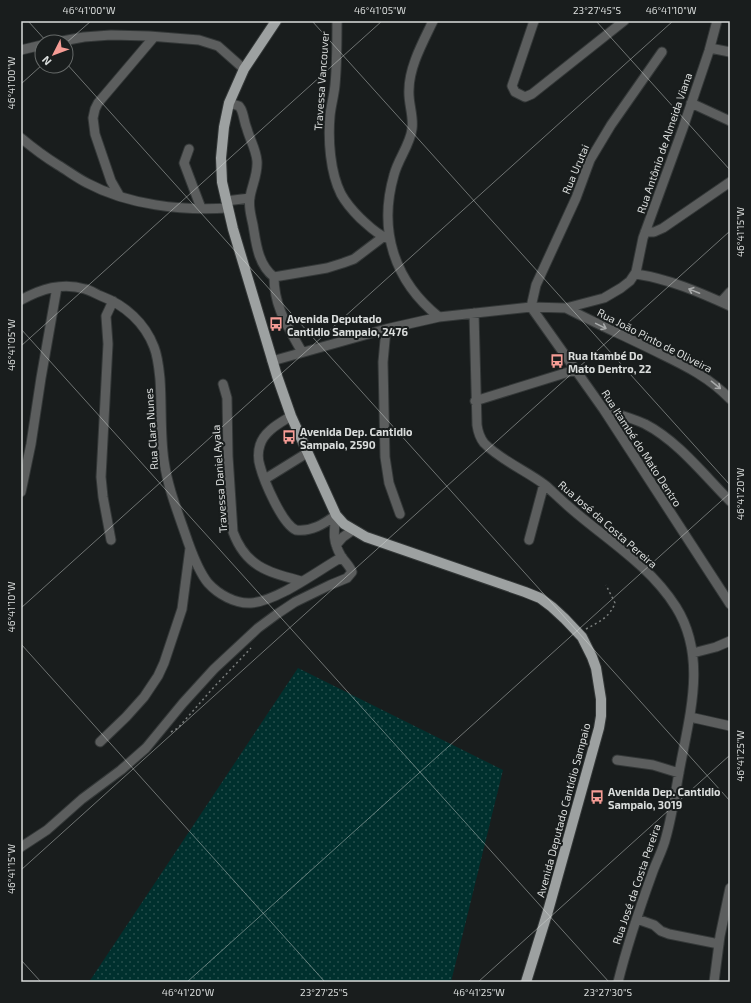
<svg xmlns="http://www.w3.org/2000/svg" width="751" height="1003" font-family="'Exo 2',sans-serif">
<defs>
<pattern id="grass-dots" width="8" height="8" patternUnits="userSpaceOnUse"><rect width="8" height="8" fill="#00302e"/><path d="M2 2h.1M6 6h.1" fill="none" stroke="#254e4c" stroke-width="1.8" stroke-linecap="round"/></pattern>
</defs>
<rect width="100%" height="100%" fill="#191d1d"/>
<path fill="url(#grass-dots)" d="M298 668 503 770 451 982H89Z"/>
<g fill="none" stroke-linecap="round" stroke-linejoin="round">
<defs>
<path id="minor" d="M337 21C337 42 337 64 335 85 334 96 331 105 330 116 328 140 330 172 341 194 346 203 353 211 360 218 368 225 376 234 387 238
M433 21C423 42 409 67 409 90 408 103 414 116 412 129 410 145 398 159 394 175 378 230 394 281 439 317
M534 21 512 86 515 92 525 97 532 94 624 21
M57 42 84 37 111 35 149 36 199 40 218 46 244 69
M710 48 730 52
M21 50 42 45
M229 103 239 106 241 109C244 115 244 122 247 129 250 140 256 149 257 161 258 174 252 185 250 197 248 207 251 215 253 225 256 243 258 265 274 277L327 268 343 263 354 259 383 237
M691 103 730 121
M21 138C33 148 45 157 58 165 68 171 77 178 87 183 128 205 182 211 228 208
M189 149 184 163 201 208
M119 195 111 181 95 134 93 118 95 109 98 103 154 37
M226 201 250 198
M645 232H654L663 228 730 182
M636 274C669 279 699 292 730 306
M274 277C274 307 288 327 302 352
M21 300C41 289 62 282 85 289 90 290 96 294 101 296 125 305 145 323 154 347 158 357 159 369 160 379 162 407 160 434 164 461 168 489 179 515 188 542 193 556 199 572 208 583 218 594 235 604 251 603 278 601 317 571 342 557
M721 302 730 292
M531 307 604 410 730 604
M531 307 536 285 576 198 590 160 611 125 662 52
M566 308C597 324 629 338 661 354 686 366 710 378 730 399
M474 313 477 425C478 432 480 438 484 443 500 460 527 471 545 485 552 491 559 498 567 505 604 538 649 564 676 607 706 655 691 710 681 762 676 787 673 812 666 837 663 850 656 862 652 874 639 910 627 946 618 982
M386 329 383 362 385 457 389 483 400 514
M272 361 386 329 439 317 531 307 566 308 604 298 621 288 630 281 636 272 643 238 683 128 709 51 717 21
M223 384 227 398 228 456 233 532C246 567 268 572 301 581
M475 401 575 370
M604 410C617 414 632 418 645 424 678 441 704 475 730 501
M291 416C280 423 264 431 260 445 258 451 258 460 260 466 264 481 282 524 296 530 311 532 324 524 336 515
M265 479 307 453
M21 492 31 444 41 378 57 287
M111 540 103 497 101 477 108 344 106 316 113 301
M529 540 544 484
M336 545 343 537 353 530
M693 653 716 647 730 641
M690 717 730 726
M100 742 126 717 144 697 158 676 164 663 182 609 190 548
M617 760 653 765 679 773
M21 847 47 830 82 799 121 770 146 748 183 703 214 669 258 628 277 614 295 602 330 585 347 578 352 572C350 566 345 562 341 556 332 540 334 532 336 515
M637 919 654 925 661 931 669 934 719 944
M714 982 720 936 730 888"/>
<path id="major" d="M276 21 244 69 229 103 224 127 221 158 222 182 233 229 277 376 291 416 336 515 344 524 366 537 525 592 540 598 552 607 565 619 582 637 592 657 596 668 601 699V716L599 728 548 911 526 982"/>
</defs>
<use href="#minor" stroke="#343838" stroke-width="11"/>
<use href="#major" stroke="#343838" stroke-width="12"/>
<path stroke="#7a7e7d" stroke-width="1.5" stroke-dasharray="2 3" stroke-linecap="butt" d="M586 629C599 622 610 617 615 603L606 585
M171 732 178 728 214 687 251 648"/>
<use href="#minor" stroke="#5c5e5e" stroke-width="9"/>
<use href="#major" stroke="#9da1a1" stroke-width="10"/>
</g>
<defs><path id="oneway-shaft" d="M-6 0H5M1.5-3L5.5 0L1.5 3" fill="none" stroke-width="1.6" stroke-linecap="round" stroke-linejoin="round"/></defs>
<g stroke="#a8aaaa">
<use href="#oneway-shaft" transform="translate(694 291) rotate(-158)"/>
<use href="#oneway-shaft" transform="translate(601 326) rotate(26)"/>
<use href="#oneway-shaft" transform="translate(716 385) rotate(39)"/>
</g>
<path fill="none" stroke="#dadddc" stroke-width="1" stroke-opacity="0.45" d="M28 21 47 42M312 21 730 485M596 21 730 170M66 43 91 21M66 63 730 801M21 84 42 65M21 329 609 982M21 346 382 21M21 608 673 21M21 644 325 982M21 870 730 231M21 960 41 982M187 982 730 493M478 982 730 755"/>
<defs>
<symbol id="bus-bare" viewBox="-9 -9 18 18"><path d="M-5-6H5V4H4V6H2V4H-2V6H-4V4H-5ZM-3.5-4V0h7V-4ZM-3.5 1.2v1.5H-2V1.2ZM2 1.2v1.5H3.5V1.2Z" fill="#f59c95" stroke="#191d1d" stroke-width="2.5" paint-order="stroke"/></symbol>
</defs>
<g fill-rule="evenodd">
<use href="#bus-bare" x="266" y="314" width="20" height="20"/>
<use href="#bus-bare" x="547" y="351" width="20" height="20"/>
<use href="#bus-bare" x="279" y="427" width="20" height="20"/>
<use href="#bus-bare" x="587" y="787" width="20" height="20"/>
</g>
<g text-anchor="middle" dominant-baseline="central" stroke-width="4" stroke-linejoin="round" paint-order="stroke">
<g font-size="11" fill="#dadddc" stroke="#191d1d">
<text transform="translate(321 81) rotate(-86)">Travessa Vancouver</text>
<text transform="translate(664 143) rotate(-71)">Rua Antônio de Almeida Viana</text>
<text transform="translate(575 169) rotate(-67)">Rua Urutai</text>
<text transform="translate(655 340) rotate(27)">Rua João Pinto de Oliveira</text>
<text transform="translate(151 429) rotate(-94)">Rua Clara Nunes</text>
<text transform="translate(642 448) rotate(57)">Rua Itambé do Mato Dentro</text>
<text transform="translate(219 479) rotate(-94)">Travessa Daniel Ayala</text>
<text transform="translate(608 524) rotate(41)">Rua José da Costa Pereira</text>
<text transform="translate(563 810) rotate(-75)">Avenida Deputado Cantídio Sampaio</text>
<text transform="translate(636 884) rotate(-71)">Rua José da Costa Pereira</text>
</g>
<g font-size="11" font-weight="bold" fill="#dadddc" stroke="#191d1d" text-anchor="start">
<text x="287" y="318">Avenida Deputado<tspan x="287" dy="13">Cantidio Sampaio, 2476</tspan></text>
<text x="568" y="355">Rua Itambé Do<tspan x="568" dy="13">Mato Dentro, 22</tspan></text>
<text x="300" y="431">Avenida Dep. Cantidio<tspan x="300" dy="13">Sampaio, 2590</tspan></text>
<text x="608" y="791">Avenida Dep. Cantidio<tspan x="608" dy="13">Sampaio, 3019</tspan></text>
</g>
</g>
<rect width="751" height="1003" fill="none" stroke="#191d1d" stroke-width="44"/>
<g transform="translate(54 54) rotate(228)"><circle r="19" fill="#191d1d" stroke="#666a69"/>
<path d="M0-3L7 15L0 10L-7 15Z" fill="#f59c95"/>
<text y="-6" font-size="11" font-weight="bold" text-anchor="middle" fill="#dadddc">N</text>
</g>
<rect x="22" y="22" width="707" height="959" fill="none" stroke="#dadddc" stroke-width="1.5"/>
<g font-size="10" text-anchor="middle" fill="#dadddc">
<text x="89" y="14">46°41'00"W</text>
<text x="380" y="14">46°41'05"W</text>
<text x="597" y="14">23°27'45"S</text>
<text x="671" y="14">46°41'10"W</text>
<text transform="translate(11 83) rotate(-90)" y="4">46°41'00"W</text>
<text transform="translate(740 232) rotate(-90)" y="4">46°41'15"W</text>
<text transform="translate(11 345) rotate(-90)" y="4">46°41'05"W</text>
<text transform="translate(740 494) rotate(-90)" y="4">46°41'20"W</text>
<text transform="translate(11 607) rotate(-90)" y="4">46°41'10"W</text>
<text transform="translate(740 756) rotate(-90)" y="4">46°41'25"W</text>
<text transform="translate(11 869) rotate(-90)" y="4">46°41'15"W</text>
<text x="188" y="996">46°41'20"W</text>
<text x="324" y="996">23°27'25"S</text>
<text x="479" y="996">46°41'25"W</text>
<text x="608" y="996">23°27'30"S</text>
</g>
</svg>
